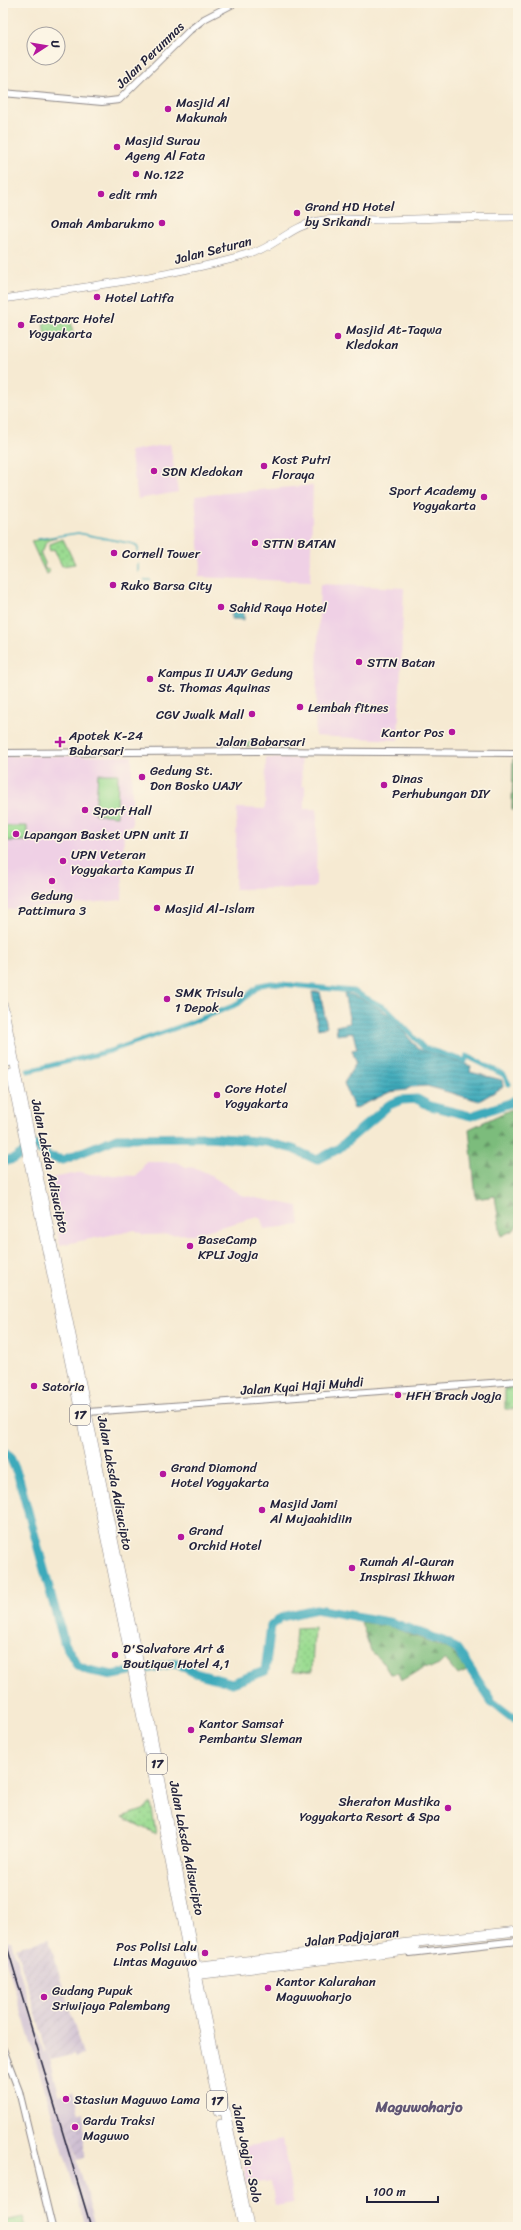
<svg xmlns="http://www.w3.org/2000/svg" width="521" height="2230" font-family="Sriracha,sans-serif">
<defs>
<pattern id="industrial-furrows" width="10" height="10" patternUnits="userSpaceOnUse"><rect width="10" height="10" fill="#cdbed2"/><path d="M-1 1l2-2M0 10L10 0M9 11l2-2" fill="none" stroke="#b0a3b5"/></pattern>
<pattern id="grass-tufts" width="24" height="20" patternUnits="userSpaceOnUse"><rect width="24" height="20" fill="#9bdc92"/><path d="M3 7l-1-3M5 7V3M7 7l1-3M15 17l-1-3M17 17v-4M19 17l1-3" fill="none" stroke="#85bc7f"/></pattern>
<pattern id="forest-firs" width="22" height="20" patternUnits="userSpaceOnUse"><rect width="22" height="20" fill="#7cbc7c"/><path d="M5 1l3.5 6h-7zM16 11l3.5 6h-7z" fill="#659867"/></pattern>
<pattern id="cemetery-stones" width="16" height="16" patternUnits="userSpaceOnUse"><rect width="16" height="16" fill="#9bdc92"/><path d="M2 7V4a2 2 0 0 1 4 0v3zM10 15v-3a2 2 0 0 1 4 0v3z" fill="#85bc7f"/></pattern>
<pattern id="park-dots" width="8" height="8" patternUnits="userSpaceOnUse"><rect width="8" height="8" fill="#9bdc92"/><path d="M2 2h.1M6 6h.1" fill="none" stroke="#85bc7f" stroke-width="1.8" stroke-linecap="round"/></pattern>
<pattern id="water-rules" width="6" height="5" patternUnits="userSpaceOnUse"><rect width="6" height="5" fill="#3daabb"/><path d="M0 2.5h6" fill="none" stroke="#338a99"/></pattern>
</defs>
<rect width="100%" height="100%" fill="#fcf5e5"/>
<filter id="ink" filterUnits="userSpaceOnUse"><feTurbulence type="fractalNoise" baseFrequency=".025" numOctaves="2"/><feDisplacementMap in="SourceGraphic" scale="8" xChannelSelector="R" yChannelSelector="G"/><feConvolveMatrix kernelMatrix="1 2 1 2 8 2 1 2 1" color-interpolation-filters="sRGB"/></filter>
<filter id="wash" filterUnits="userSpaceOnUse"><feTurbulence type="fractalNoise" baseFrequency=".012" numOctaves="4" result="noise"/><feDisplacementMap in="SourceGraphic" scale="16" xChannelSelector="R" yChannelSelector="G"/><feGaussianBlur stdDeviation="0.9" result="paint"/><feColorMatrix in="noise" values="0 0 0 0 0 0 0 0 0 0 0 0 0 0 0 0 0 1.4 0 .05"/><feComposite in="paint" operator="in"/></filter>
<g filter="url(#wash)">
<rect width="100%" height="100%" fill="#f6ead2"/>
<path fill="#efd0e5" d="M170 444 178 492 138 499 130 451Z
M313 485 310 582 198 577 201 568 195 496Z
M320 584 404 588 398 740 315 736Z
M3 756H132V826L124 827 122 900 3 910Z
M266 758 301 759 302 786H305V809H317L316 885 314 888 235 889 237 808 265 809Z
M146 1162H177L186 1167 196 1168 207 1173 241 1195 298 1206 300 1225 264 1229 261 1219 257 1217 194 1234 144 1235 135 1230 60 1245 47 1179 83 1172 85 1174 137 1176Z
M283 2140 293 2203 275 2206 271 2181 247 2184 241 2147Z"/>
<path fill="url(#industrial-furrows)" d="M49 1939 83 2055 75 2057 74 2054 51 2060 48 2051 45 2052 42 2034 16 1948Z
M84 2111V2158L78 2160 65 2116Z"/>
<path fill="#cdbed2" d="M3 1926 7 1941H11L44 2054 45 2052 48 2051 59 2094 73 2091 79 2113 65 2117 96 2227H86L3 1950Z"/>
<path fill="url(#grass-tufts)" stroke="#5e7f66" d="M57 537 46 542 43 550 40 552 45 563 44 569H49V573L46 574 31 541Z
M3 2214 5 2221 23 2217 26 2227H3Z"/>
<path fill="url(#forest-firs)" stroke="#4f6f5c" d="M513 759H518V810H512Z
M518 1106V1223L514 1230 501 1236 495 1196 476 1199 469 1129Z
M361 1622 389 1626 451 1650 467 1671 458 1675 445 1659 439 1665 432 1668 425 1667 402 1680 399 1673 390 1674 381 1660 371 1651Z"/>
<path fill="url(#cemetery-stones)" stroke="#5e7f66" d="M518 1382V1409H505V1383Z"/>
<path fill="url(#park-dots)" stroke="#5e7f66" d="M71 319 73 336 46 340 43 323Z
M63 539 75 564 62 566 54 549 50 551 49 548 50 544Z
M227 742H235L237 745 251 742 252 746 227 747 225 744Z
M314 1627 312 1671 293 1672 296 1628Z
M151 1803 156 1834 122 1817 143 1810Z"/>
<path fill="#9bdc92" stroke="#5e7f66" d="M98 774H118L117 816 95 814Z
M5 826H27V841H5Z"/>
<path fill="url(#water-rules)" stroke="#30667b" d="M232 608H237V612H244V620L231 619Z
M312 992H320L327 1027 318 1029Z
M344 993 353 995 372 1004 391 1016 418 1049 471 1066 470 1072 502 1080 503 1087 479 1101 427 1086 411 1087 406 1090 390 1092 354 1109 344 1083 356 1062 352 1050 357 1049 353 1033 337 1035 336 1026 350 1023Z"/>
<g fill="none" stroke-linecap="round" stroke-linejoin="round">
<path stroke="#3daabb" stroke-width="1.5" d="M38 539 78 533 134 544 138 547V554
M138 572V564
M145 580H150"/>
<path stroke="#3daabb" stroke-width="5" d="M28 1071 110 1051 190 1023 238 1004 260 985 271 983 353 991 387 1009 424 1048 465 1061 467 1056 504 1075 509 1084
M3 1079H4"/>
<path stroke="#3daabb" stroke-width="9" d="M3 1162 14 1159 34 1145 50 1157 63 1160 117 1138 210 1137 266 1142 293 1149 317 1160 338 1149 389 1105 401 1100 417 1099 430 1106 471 1116 510 1103 518 1098
M3 1452 10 1457 18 1475 64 1642 77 1665 87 1670 113 1675 177 1663 195 1673 232 1683 265 1671 271 1626 281 1617 316 1609 393 1623 443 1641 457 1649 492 1702 510 1716 518 1719"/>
</g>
</g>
<g filter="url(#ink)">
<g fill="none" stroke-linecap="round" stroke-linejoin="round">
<defs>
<path id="minor" d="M3 93 102 102 119 100 190 30 204 19 235 3
M3 753 257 751 518 753
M88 1412 518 1381
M410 1953 518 1941
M3 2049 19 2091 52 2227"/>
<path id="major" d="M3 299C85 287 168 277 248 255 274 248 291 226 318 221 340 217 362 220 385 220 429 218 473 217 518 217"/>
<path id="highway" d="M3 1006 138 1660 202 2000 249 2227
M3 1038 8 1062
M11 1074 131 1662 219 2111
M191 1967 518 1931
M194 1975 415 1949
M221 2124 243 2227"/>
</defs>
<use href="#minor" stroke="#8c8686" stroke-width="8"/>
<use href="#major" stroke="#8c8686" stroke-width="8"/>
<use href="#highway" stroke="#8c8686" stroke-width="10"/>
<use href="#minor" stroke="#fff" stroke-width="6"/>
<use href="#major" stroke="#fff" stroke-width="7"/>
<use href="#highway" stroke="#fff" stroke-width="9"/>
<path stroke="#22223b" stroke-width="1.5" d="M3 1933 91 2227"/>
</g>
</g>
<g fill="#b5179e" stroke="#fcf5e5" stroke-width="1.5">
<circle cx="168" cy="109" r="4"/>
<circle cx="117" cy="147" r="4"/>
<circle cx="136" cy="174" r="4"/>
<circle cx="101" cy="194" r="4"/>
<circle cx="297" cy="213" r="4"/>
<circle cx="162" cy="223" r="4"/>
<circle cx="97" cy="297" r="4"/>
<circle cx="21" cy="325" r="4"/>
<circle cx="338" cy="336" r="4"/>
<circle cx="264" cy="466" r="4"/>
<circle cx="154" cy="471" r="4"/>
<circle cx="484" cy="497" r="4"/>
<circle cx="255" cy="543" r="4"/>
<circle cx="114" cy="553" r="4"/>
<circle cx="113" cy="585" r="4"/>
<circle cx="221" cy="607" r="4"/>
<circle cx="359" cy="662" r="4"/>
<circle cx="150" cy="679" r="4"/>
<circle cx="300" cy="707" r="4"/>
<circle cx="252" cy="714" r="4"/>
<circle cx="452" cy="732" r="4"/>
<path d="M58 736h4v4h4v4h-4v4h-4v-4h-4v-4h4z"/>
<circle cx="142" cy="777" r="4"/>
<circle cx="384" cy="785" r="4"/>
<circle cx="85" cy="810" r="4"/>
<circle cx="16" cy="834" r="4"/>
<circle cx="63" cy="861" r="4"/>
<circle cx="52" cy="881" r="4"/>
<circle cx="157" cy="908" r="4"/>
<circle cx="167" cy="999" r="4"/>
<circle cx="217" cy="1095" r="4"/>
<circle cx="190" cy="1246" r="4"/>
<circle cx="34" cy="1386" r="4"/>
<circle cx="398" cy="1395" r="4"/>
<circle cx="163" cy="1474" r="4"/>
<circle cx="262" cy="1510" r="4"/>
<circle cx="181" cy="1537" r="4"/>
<circle cx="352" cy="1568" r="4"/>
<circle cx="115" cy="1655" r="4"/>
<circle cx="191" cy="1730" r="4"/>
<circle cx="448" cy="1808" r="4"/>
<circle cx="205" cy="1953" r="4"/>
<circle cx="268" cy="1988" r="4"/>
<circle cx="44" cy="1997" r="4"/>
<circle cx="66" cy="2099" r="4"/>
<circle cx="75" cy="2127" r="4"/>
</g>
<g text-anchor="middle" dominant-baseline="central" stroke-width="3" stroke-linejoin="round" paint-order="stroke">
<g fill="#fcf5e5" stroke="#63616e" stroke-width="1">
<rect x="70" y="1405" width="20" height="20" rx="3"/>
<rect x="147" y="1754" width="20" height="20" rx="3"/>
<rect x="207" y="2091" width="20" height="20" rx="3"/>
</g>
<g font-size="12" font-weight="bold" fill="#22223b">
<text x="80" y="1415">17</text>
<text x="157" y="1764">17</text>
<text x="217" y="2101">17</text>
</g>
<g font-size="13" fill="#22223b" stroke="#fcf5e5">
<text transform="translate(150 55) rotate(-44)">Jalan Perumnas</text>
<text transform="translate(213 250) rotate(-14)">Jalan Seturan</text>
<text x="261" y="741">Jalan Babarsari</text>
<text transform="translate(50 1166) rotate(78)">Jalan Laksda Adisucipto</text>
<text transform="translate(302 1386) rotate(-4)">Jalan Kyai Haji Muhdi</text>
<text transform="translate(115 1483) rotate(79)">Jalan Laksda Adisucipto</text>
<text transform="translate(187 1848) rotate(79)">Jalan Laksda Adisucipto</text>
<text transform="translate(352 1937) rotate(-6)">Jalan Padjajaran</text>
<text transform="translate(247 2153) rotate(78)">Jalan Jogja - Solo</text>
</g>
<g font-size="13" fill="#22223b" stroke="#fcf5e5" text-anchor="start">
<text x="176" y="102">Masjid Al<tspan x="176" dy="15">Makunah</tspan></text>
<text x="125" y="140">Masjid Surau<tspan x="125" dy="15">Ageng Al Fata</tspan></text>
<text x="144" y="174">No.122</text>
<text x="109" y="194">edit rmh</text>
<text x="305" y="206">Grand HD Hotel<tspan x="305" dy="15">by Srikandi</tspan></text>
<text x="154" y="223" text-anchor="end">Omah Ambarukmo</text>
<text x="105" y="297">Hotel Latifa</text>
<text x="29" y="318">Eastparc Hotel<tspan x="29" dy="15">Yogyakarta</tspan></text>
<text x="346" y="329">Masjid At-Taqwa<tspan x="346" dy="15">Kledokan</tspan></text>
<text x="272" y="459">Kost Putri<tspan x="272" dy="15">Floraya</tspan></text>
<text x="162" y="471">SDN Kledokan</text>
<text x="476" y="490" text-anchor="end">Sport Academy<tspan x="476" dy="15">Yogyakarta</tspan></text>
<text x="263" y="543">STTN BATAN</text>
<text x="122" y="553">Cornell Tower</text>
<text x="121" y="585">Ruko Barsa City</text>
<text x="229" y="607">Sahid Raya Hotel</text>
<text x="367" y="662">STTN Batan</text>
<text x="158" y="672">Kampus II UAJY Gedung<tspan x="158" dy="15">St. Thomas Aquinas</tspan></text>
<text x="308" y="707">Lembah fitnes</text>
<text x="244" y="714" text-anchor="end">CGV Jwalk Mall</text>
<text x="444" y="732" text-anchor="end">Kantor Pos</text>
<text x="69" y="735">Apotek K-24<tspan x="69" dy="15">Babarsari</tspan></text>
<text x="150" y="770">Gedung St.<tspan x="150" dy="15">Don Bosko UAJY</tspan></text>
<text x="392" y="778">Dinas<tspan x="392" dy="15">Perhubungan DIY</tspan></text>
<text x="93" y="810">Sport Hall</text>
<text x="24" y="834">Lapangan Basket UPN unit II</text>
<text x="71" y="854">UPN Veteran<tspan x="71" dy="15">Yogyakarta Kampus II</tspan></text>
<text x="52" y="895" text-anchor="middle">Gedung<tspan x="52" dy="15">Pattimura 3</tspan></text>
<text x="165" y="908">Masjid Al-Islam</text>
<text x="175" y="992">SMK Trisula<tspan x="175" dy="15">1 Depok</tspan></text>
<text x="225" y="1088">Core Hotel<tspan x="225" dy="15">Yogyakarta</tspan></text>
<text x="198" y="1239">BaseCamp<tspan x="198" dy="15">KPLI Jogja</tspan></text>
<text x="42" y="1386">Satoria</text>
<text x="406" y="1395">HFH Brach Jogja</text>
<text x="171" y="1467">Grand Diamond<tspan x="171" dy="15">Hotel Yogyakarta</tspan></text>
<text x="270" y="1503">Masjid Jami<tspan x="270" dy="15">Al Mujaahidiin</tspan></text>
<text x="189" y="1530">Grand<tspan x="189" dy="15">Orchid Hotel</tspan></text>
<text x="360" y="1561">Rumah Al-Quran<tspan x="360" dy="15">Inspirasi Ikhwan</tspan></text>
<text x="123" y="1648">D'Salvatore Art &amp;<tspan x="123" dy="15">Boutique Hotel 4,1</tspan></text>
<text x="199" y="1723">Kantor Samsat<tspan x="199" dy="15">Pembantu Sleman</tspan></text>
<text x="440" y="1801" text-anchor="end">Sheraton Mustika<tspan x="440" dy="15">Yogyakarta Resort &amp; Spa</tspan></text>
<text x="197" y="1946" text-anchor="end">Pos Polisi Lalu<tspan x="197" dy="15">Lintas Maguwo</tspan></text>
<text x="276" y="1981">Kantor Kalurahan<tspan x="276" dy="15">Maguwoharjo</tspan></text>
<text x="52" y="1990">Gudang Pupuk<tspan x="52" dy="15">Sriwijaya Palembang</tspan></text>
<text x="74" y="2099">Stasiun Maguwo Lama</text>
<text x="83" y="2120">Gardu Traksi<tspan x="83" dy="15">Maguwo</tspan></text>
</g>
<g font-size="15" font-weight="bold" fill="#605674" stroke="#fcf5e5">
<text x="419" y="2107">Maguwoharjo</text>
</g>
</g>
<rect width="521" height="2230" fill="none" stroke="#fcf5e5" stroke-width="16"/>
<g transform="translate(46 46) rotate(78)"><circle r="19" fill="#fcf5e5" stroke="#a5a1a1"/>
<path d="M0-3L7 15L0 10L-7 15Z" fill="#b5179e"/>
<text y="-6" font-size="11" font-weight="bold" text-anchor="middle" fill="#22223b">U</text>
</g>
<path d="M367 2196v6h71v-6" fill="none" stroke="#22223b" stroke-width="2"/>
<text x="373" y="2196" font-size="12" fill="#22223b" stroke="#fcf5e5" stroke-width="3" paint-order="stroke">100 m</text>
</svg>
